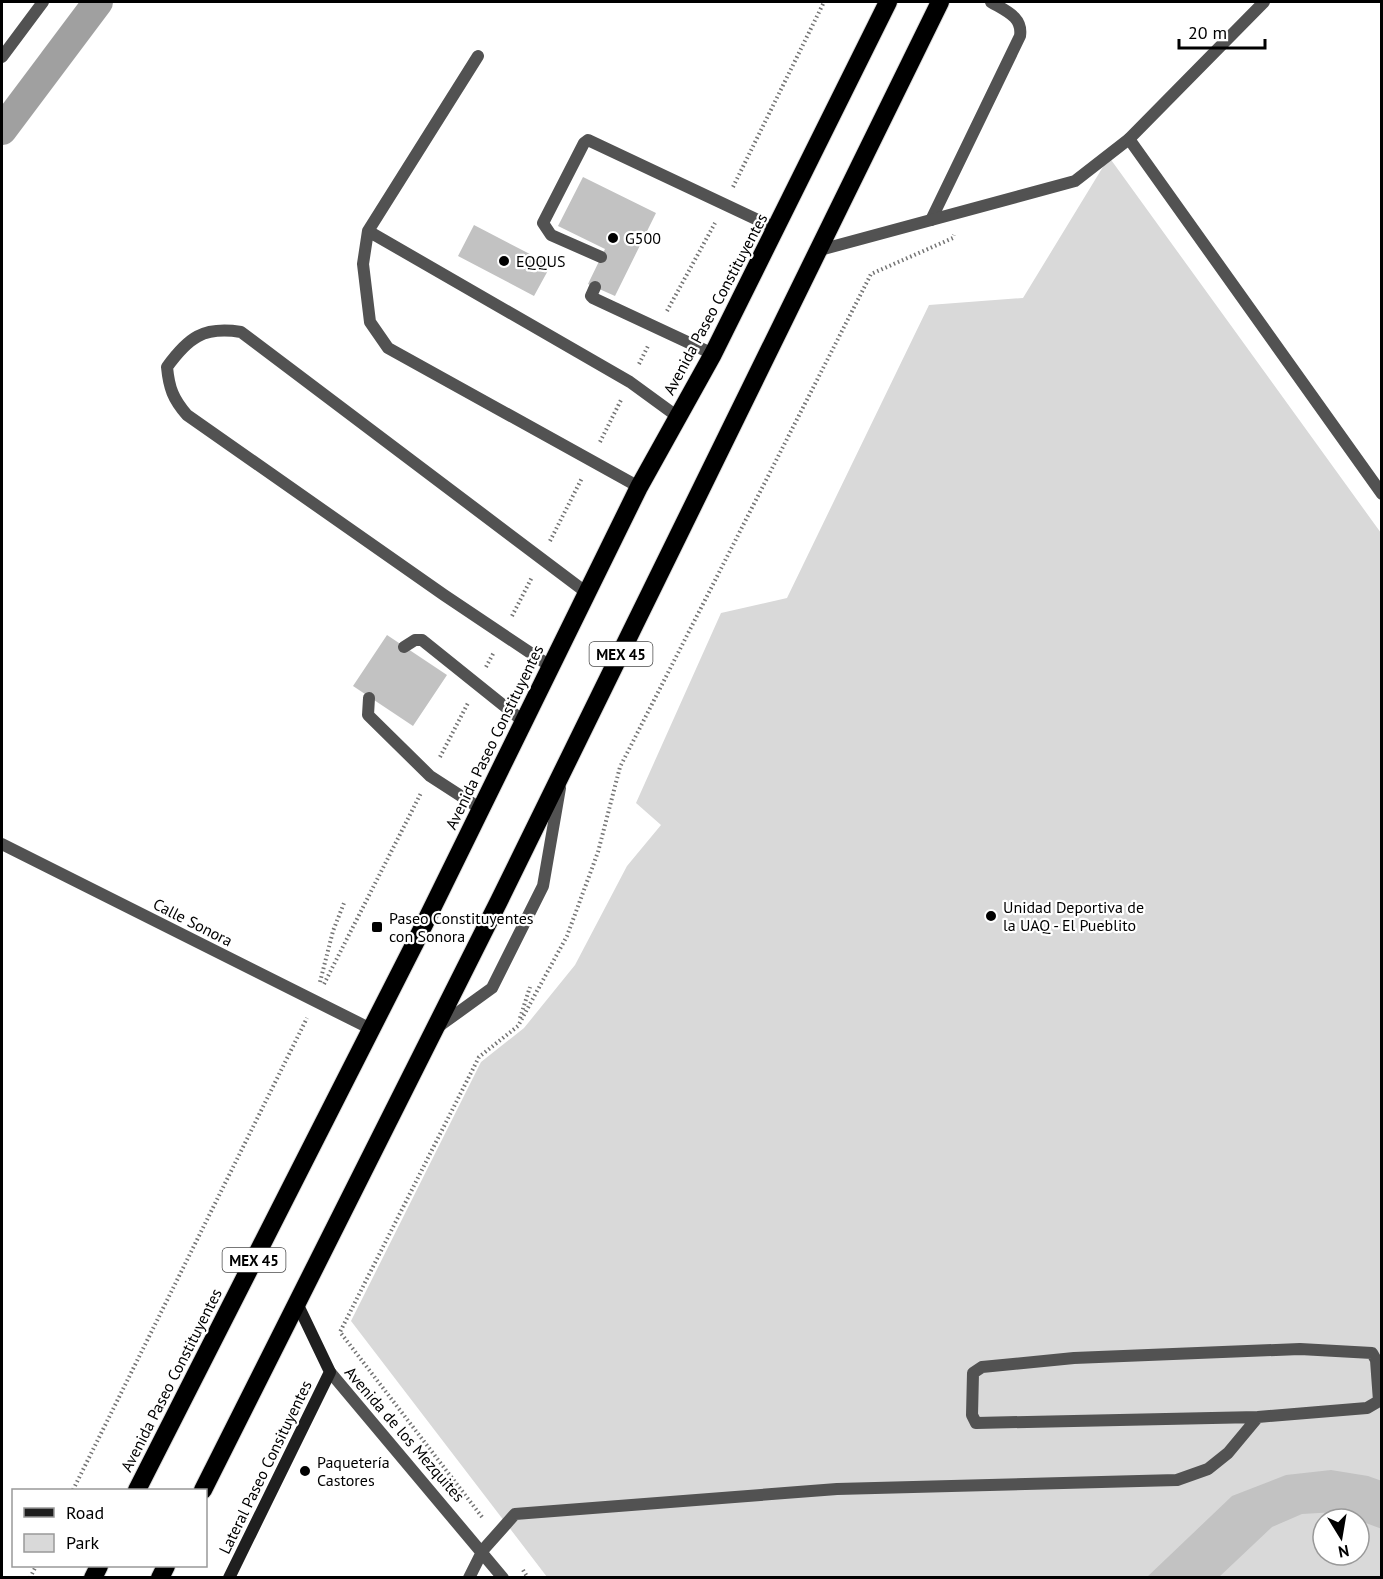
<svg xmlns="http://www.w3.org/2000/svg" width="1383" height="1579" font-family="'PT Sans',sans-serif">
<rect width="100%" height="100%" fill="#fff"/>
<path fill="#d9d9d9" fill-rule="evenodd" d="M1109 157 1381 533V1577H547L351 1321 481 1062 524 1028 575 965 627 866 661 825 636 803 721 613 787 598 929 305 1023 298ZM1323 1519H1359V1555H1323Z"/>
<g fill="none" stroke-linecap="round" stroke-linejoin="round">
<path stroke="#a0a0a0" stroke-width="30" d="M2 130 98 2"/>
</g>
<path fill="#c2c2c2" d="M583 177 656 213 615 296 588 284 605 249 558 226Z
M474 225 551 265 534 296 458 256Z
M387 635 447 675 413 726 353 686Z
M1331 1470 1368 1476 1382 1481V1529L1336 1512 1302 1514 1272 1527 1218 1578H1146L1232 1496 1286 1475Z"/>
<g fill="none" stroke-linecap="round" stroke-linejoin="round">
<defs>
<path id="highway" d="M137 1490 415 943 639 487 713 354 888 2
M203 1490 499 901 940 2
M93 1578 99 1566
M160 1578 166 1566"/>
</defs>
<use href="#highway" stroke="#dbdbdb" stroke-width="20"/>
<path stroke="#747474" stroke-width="4" stroke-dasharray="1.5 3" stroke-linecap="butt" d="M733 187 824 2
M667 311 715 223
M639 364 649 344
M600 442 621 400
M550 541 582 478
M512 616 532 577
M486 667 494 652
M440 757 468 703
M320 982 333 931 344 903
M324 984 421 793
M520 1018 530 987
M73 1490 307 1018
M482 1517 340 1332 479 1057 518 1026 567 936 598 852 620 767 871 274 953 238 954 235
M523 1570 528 1578
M30 1578 36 1566"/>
<path stroke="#525252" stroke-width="12" d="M478 56 368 231 363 264 370 322 388 348 639 487
M1129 139 1382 494
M931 220 1020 36C1023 17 1006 11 991 2
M368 231 630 382 678 417
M601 257 551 235 543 223 584 143 588 140 777 229
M595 287 591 296 593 298 713 354
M404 647 415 640H422L523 721
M369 698 368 715 430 776 481 809
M438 1027 492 988 543 886 560 788
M483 1550 515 1514 837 1489 1177 1480 1208 1469 1228 1453 1258 1417 1367 1408 1379 1401 1376 1360 1372 1353 1300 1349 1074 1358 982 1367 973 1373 972 1415 976 1423 1258 1417"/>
<path stroke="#525252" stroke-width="12" d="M2 57 43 2
M820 250 1075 181 1129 139 1264 2
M550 666 444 595 187 415C173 399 169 388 167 367 188 338 203 326 241 332L587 593
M2 844 371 1029
M330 1372 503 1578
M469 1578 483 1550"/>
<path stroke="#1f1f1f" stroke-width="12" d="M229 1578 330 1372 297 1303"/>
<use href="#highway" stroke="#000" stroke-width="18"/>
</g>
<g fill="#000" stroke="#fff" stroke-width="2">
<circle cx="613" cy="238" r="6"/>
<circle cx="504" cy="261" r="6"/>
<circle cx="991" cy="916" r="6"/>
<rect x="371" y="921" width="12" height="12" rx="3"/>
<circle cx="305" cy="1471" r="6"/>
</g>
<g text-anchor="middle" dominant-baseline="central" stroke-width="4.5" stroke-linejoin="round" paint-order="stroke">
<g fill="#fff" stroke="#4c4c4c" stroke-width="1.5">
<rect x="589.5" y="642" width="63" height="24" rx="4.5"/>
<rect x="222.5" y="1248" width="63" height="24" rx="4.5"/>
</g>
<g font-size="15" font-weight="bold" fill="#000">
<text x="621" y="654">MEX 45</text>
<text x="254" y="1260">MEX 45</text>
</g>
<g font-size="16" fill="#000" stroke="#fff" text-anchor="start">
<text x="625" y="238">G500</text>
<text x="516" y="261">EQQUS</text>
<text x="1003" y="907">Unidad Deportiva de<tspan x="1003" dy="18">la UAQ - El Pueblito</tspan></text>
<text x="389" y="918">Paseo Constituyentes<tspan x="389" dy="18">con Sonora</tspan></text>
<text x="317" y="1462">Paquetería<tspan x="317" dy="18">Castores</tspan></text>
</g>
<g font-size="16" fill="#000" stroke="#fff">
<text transform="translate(715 304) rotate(-62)">Avenida Paseo Constituyentes</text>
<text transform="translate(494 737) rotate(-64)">Avenida Paseo Constituyentes</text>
<text transform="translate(193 922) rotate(27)">Calle Sonora</text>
<text transform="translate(171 1380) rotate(-63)">Avenida Paseo Constituyentes</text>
<text transform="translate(405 1434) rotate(49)">Avenida de los Mezquites</text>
<text transform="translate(265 1467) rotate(-64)">Lateral Paseo Consituyentes</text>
</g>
</g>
<rect width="1383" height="1579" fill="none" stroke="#000000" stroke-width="6"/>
<rect x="12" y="1489" width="195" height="78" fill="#ffffff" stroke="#999999" stroke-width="1.5"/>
<rect x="24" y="1508" width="30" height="9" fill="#1f1f1f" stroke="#999999" stroke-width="1.5"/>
<text x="66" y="1519" font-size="18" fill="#000000">Road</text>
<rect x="24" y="1534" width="30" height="18" fill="#d9d9d9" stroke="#999999" stroke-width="1.5"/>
<text x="66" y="1549" font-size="18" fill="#000000">Park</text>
<g transform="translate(1341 1537) rotate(169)"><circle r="28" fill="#ffffff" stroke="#999999" stroke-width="1.5"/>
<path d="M0-4.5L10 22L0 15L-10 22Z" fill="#000000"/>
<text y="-9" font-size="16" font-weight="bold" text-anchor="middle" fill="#000000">N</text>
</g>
<path d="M1179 39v9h86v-9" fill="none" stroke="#000000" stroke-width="3"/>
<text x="1188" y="39" font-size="18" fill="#000000" stroke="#ffffff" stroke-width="4.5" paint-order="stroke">20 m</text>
</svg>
